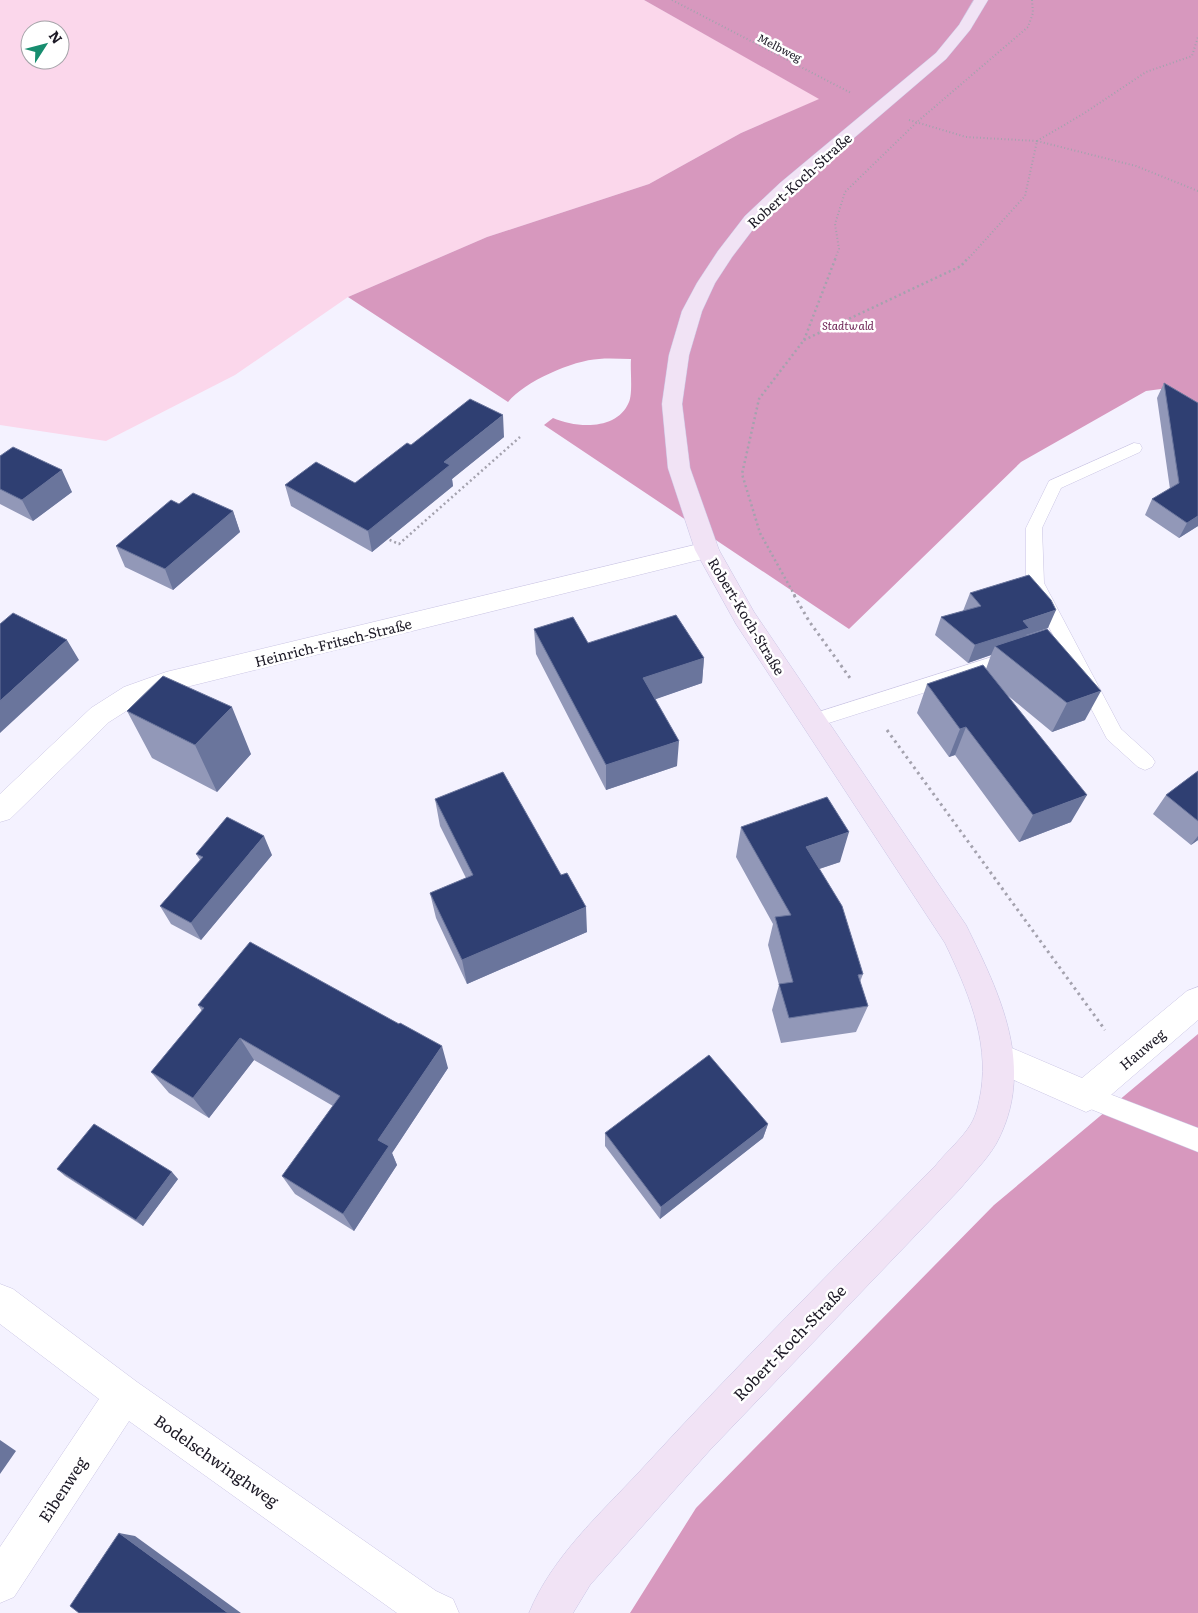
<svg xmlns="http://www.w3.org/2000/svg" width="1198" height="1613" font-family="Literata,serif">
<rect width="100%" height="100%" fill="#f4f2ff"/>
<path fill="#fbd7eb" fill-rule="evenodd" d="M0 0H644L820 99 741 133 649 184 487 237 348 297 235 375 106 441 0 425ZM30 30H60V60H30Z"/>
<path fill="#d798be" d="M644 0H1198V412L1161 389 1146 391 1021 462 849 629 544 425 553 418C576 428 617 431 629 402 633 393 630 369 631 359 620 359 610 358 599 359 573 360 524 382 508 402L348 297 487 237 649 184 741 133 819 99Z
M1198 1034V1613H630L696 1508 994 1205Z"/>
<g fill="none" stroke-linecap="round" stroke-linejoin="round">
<defs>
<path id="lane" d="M1134 443 1140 444 1142 448 1140 452 1061 488 1042 528 1044 583 1121 729 1152 757 1155 762 1152 767 1145 770 1138 767 1107 739 1026 583V528L1049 481Z
M1014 650 1020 652 1023 657 1020 662 813 728 806 726 804 721 806 716Z
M1086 1085 1198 1128V1152L1078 1104 1074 1096 1078 1088Z"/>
<path id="street" d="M707 542 715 544 719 550 715 556 170 691 142 701 109 722 10 819 0 822V794L91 708 124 687 166 672Z
M1198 987V1020L1097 1107 1086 1112 989 1069 984 1058 989 1047 1000 1043 1082 1078 1187 991Z
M0 1284 13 1289 137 1382 436 1591 453 1599 459 1613H397L129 1421 14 1597 0 1603V1547L99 1399 0 1324Z"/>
<path id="secondary" d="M974 0H988L970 30 946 59 792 191 757 224 732 257 715 283 702 311 689 355 682 404 690 468 719 550 754 612 966 925C1000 994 1037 1069 996 1144 986 1161 972 1174 960 1189L710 1450 590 1585 573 1613H529C552 1557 600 1514 640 1471 736 1366 837 1266 936 1165 947 1151 962 1139 971 1124 977 1114 979 1102 981 1091 989 1039 967 989 945 943L736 624 695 550 668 468 662 404 669 355 682 311 697 283 718 251 745 216 780 183 936 53 959 25Z"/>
</defs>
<use href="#lane" stroke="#cac5e4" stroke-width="1"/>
<use href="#street" stroke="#cac5e4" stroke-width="1"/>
<use href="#secondary" stroke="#cac5e4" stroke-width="1"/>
<path stroke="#a4a2ae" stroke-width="2" stroke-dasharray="1 2.5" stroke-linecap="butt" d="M672 0 851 93
M909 120 966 137 1037 141 1025 196 968 259
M1037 141 1083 114 1146 72 1192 56 1198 37
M1037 141 1136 166 1198 191
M835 259 839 249 835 224 845 192 917 122 1028 27 1033 13 1032 0"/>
<path stroke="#a4a2ae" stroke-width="2.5" stroke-dasharray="2 3" stroke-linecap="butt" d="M804 340 961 266 969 257
M385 538 399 544 520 437
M795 596 760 533 742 474 759 399 804 340 836 257"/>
<path stroke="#a4a2ae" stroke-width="3" stroke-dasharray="2.5 4" stroke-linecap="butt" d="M794 595 809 621 850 678
M887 730 1105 1030"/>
<use href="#lane" fill="#fff" fill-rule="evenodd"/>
<use href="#street" fill="#fff" fill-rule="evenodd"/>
<use href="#secondary" fill="#f1e3f5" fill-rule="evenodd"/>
</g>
<path fill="#9298b8" d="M1164 383 1198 526 1179 538 1145 515 1152 499 1170 489 1157 398Z
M504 437 452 479 453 486 372 552 291 506 285 485 355 483 411 445Z
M0 456 72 492 33 521 0 504Z
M179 504 233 511 240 532 173 590 125 567 116 546Z
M970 593 1048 628 1026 636 1085 720 1052 732 1006 694 1071 822 1019 842 955 755 949 757 917 713 927 684 986 669 991 655 968 663 935 635 941 617 963 611Z
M534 629 588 643 704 658 702 683 655 699 677 766 606 790 536 654Z
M127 711 251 754 217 792 152 758Z
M1198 771V840L1191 845 1153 814 1166 795Z
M435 799 587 932 467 984 436 918 430 893 466 878 440 826Z
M741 827 840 862 819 869 863 974 860 982 868 1006 856 1032 781 1043 772 1010 779 985 768 945 773 924 736 857Z
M196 854 272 855 201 940 171 924 160 906 200 860Z
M198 1005 448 1068 392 1153 397 1165 354 1231 295 1194 282 1176 333 1106 254 1060 209 1118 169 1093 151 1072 202 1011Z
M768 1124 763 1138 660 1219 605 1146V1133Z
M57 1169 178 1179 143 1226 65 1176Z"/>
<path fill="#6a759c" d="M503 415 504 437 452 479 453 486 372 552 368 531 444 462Z
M62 470 72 492 33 521 22 500Z
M233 511 240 532 173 590 165 569Z
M1198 516V526L1179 538 1187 523Z
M1056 610 1048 628 1026 635 1022 646H995L991 655 968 663 975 645 1023 621Z
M67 640 79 660 0 733V701Z
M704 658 702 683 642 704 643 678Z
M1101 691 1085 720 1052 732 1067 703Z
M232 707 251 754 217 792 195 745Z
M966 727 955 755 949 757 960 729Z
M679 741 677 766 606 790V765Z
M1087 795 1071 822 1019 842 1033 815Z
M849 832 840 862 798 876 806 847Z
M264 836 272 855 201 940 191 923Z
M1198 836V840L1191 845Z
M586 907 587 932 467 984 462 960Z
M240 1038 254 1060 209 1118 193 1098Z
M442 1046 448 1068 392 1153 397 1165 354 1231 343 1214 378 1140Z
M768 1124 763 1138 660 1219 661 1207Z
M172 1172 178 1179 143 1226 136 1220Z
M0 1440 16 1451 0 1474Z
M119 1533 135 1536 241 1613H228Z"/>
<path fill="#2f3f72" stroke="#6a759c" d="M1164 383 1198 403V516L1187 523 1152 499 1179 483Z
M470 399 503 415 444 462 450 465 368 531 285 485 316 462 355 483 407 443 411 445Z
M13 447 62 470 22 500 0 489V456Z
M193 493 233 511 165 569 116 546 171 500 179 504Z
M1029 575 1051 600 1056 610 1023 621 1029 628 975 645 941 617 981 606 970 593Z
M13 613 67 640 0 701V624Z
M676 615 704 658 643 678 679 741 606 765 534 629 573 617 588 643Z
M1047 629 1101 691 1067 703 995 646Z
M983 665 1087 795 1033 815 966 727 960 729 927 684Z
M163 676 232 707 195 745 127 711Z
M1198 771V821L1166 795Z
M503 772 561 875 567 873 586 907 462 960 430 893 473 875 435 799Z
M827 797 849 832 806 847 842 906 863 974 858 975 868 1006 789 1018 779 984 793 982 775 917 791 915 741 827Z
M227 817 264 836 191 923 160 906 203 857 196 854Z
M250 942 399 1024 400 1023 442 1046 378 1140 389 1146 343 1214 282 1176 340 1096 240 1038 193 1098 151 1072 204 1008 198 1005Z
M709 1055 768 1124 661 1207 605 1133Z
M94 1124 172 1172 136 1220 57 1169Z
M119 1533 228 1613H79L70 1606Z"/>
<g text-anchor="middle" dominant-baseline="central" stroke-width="5" stroke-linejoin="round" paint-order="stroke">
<g font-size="11" fill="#1c1925" stroke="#fff">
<text transform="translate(780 47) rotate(27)">Melbweg</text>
</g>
<g font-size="11" font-style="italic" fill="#6f2657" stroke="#fff">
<text x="848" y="325">Stadtwald</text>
</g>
<g font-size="14" fill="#1c1925" stroke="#fff">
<text transform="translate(799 180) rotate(-42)">Robert-Koch-Straße</text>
<text transform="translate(747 616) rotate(59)">Robert-Koch-Straße</text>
<text transform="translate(333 642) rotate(-14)">Heinrich-Fritsch-Straße</text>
<text transform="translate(1142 1049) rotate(-40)">Hauweg</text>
</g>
<g font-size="16" fill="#1c1925" stroke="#fff">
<text transform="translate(789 1342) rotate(-46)">Robert-Koch-Straße</text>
<text transform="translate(217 1460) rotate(35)">Bodelschwinghweg</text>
<text transform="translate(62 1489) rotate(-57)">Eibenweg</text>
</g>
</g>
<g transform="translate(45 45) rotate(54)"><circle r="24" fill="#ffffff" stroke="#a4a3a8"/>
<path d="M0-4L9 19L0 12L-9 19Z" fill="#178d6f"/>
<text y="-8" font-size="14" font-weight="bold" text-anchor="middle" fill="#1c1925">N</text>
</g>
</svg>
